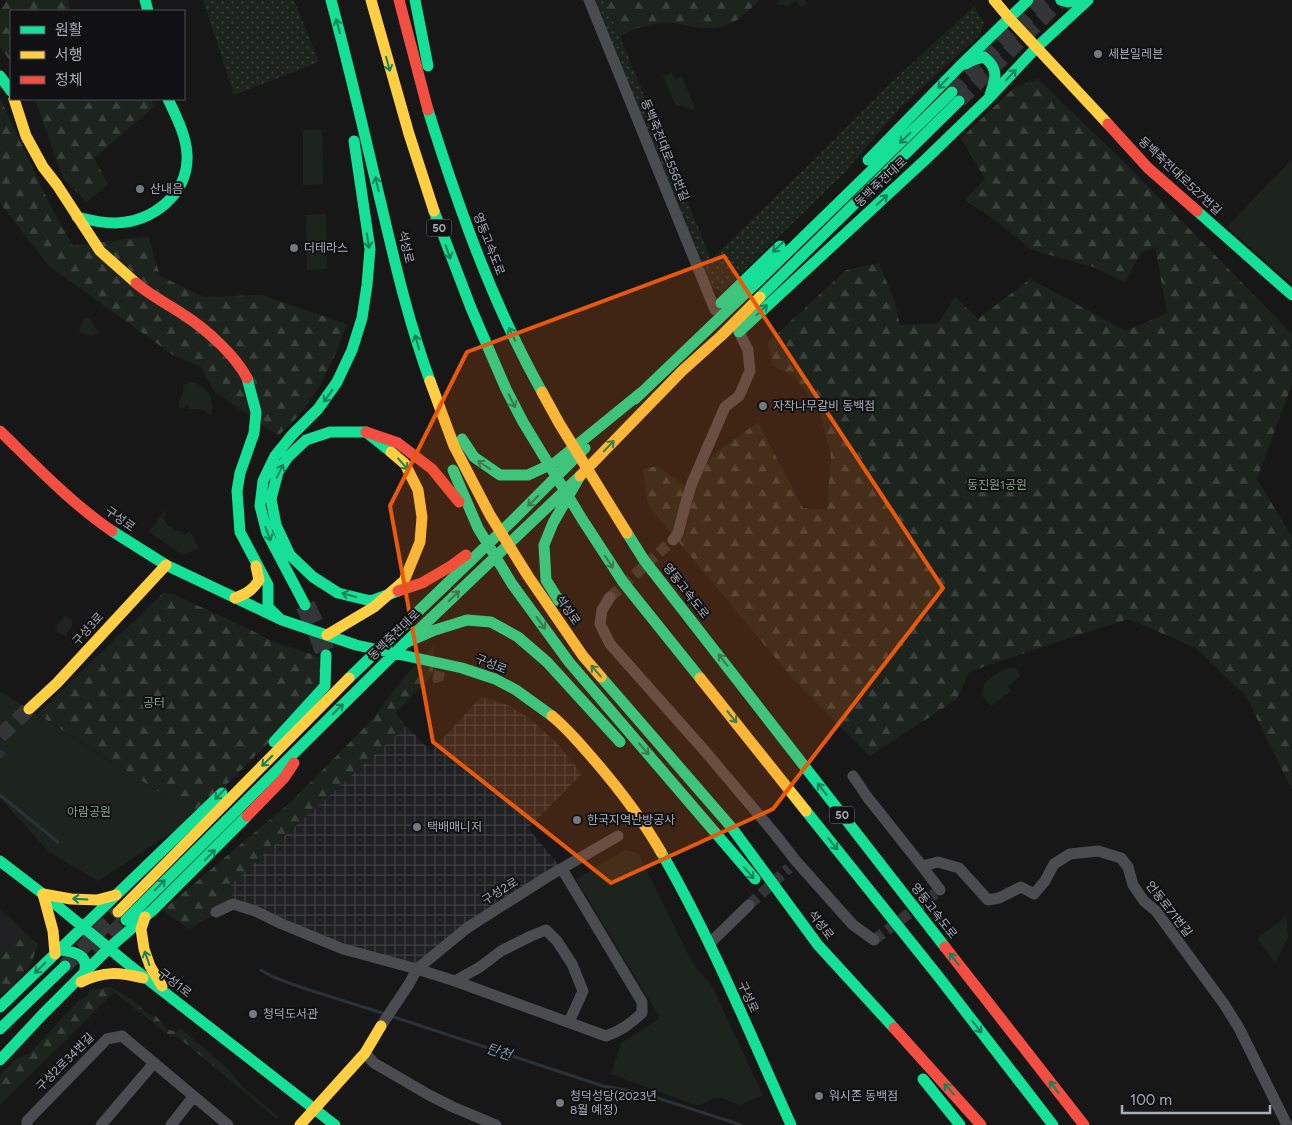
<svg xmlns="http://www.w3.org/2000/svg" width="1292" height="1125" font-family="Figtree,'Noto Sans KR',sans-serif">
<defs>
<pattern id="industrial-grid" width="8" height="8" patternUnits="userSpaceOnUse" patternTransform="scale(1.25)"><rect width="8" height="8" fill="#212123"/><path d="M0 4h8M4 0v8" fill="none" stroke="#3e3f41"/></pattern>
<pattern id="grass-dots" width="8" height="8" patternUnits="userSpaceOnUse" patternTransform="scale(1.25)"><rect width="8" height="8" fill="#1d241e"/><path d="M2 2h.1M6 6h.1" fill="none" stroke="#3b413d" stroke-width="1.8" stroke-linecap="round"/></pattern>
<pattern id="forest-firs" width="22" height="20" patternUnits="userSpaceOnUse" patternTransform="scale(1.25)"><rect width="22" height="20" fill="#1d241e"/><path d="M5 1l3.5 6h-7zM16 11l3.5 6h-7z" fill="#3b413d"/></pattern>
</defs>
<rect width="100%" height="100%" fill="#171717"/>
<path fill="#212123" d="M0 910 21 936 0 957Z"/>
<path fill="url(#industrial-grid)" d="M481 697 508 705 530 719 556 742 582 774 528 828 562 869 417 969 343 949 233 904 231 884 406 726 431 751Z"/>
<path fill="url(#grass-dots)" d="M203 0H294L319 62 234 95Z
M593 0H605L711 259 814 160 892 82 974 6 984 23 979 36 900 108 844 173 722 292 711 286Z"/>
<path fill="url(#forest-firs)" d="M7 0H68L70 11H11V62L0 47V11Z
M605 0H759C740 21 725 32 695 27 684 25 675 22 664 23 648 24 634 29 620 36Z
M1038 79 1125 163 1292 334V384L1257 479 1292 537V790L1246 696 1196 648 1129 619 1075 636 969 672 957 699 870 756 793 679 648 505 643 469 657 466 690 489 711 457 758 422 803 508 827 510 831 455 819 410 795 377 773 366 767 343 846 270 879 263 895 303 900 325 938 323 955 297 978 319 1030 279 1126 331 1167 313 1155 247 1141 253 1125 282 1093 267 1032 250 995 220 965 200 985 179 961 138 1015 87Z
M0 98 51 207 73 246 148 236 160 276 204 297 261 295 347 324C335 357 321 390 297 417 291 424 284 430 278 436L214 391 201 367 173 355 49 266 0 203Z
M35 99H151L154 107 94 158 108 184 87 202 63 178Z
M163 593 173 594 259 634 271 641 332 661 308 703 191 820 170 799 37 714Z
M434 646 433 673 428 680 395 713 406 726 231 884 233 904 189 929 163 910 293 800 372 720 406 675Z
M0 909 38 944 30 967 9 990 0 996V957L21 936Z
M111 987 129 998 150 1015 156 1016 167 1029 176 1032 180 1028 227 1068 243 1087 279 1117 277 1119 178 1037 170 1036 114 992 0 1105V1075L15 1060 30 1053 78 1001 86 997 90 990Z"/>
<path fill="#1d241e" d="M777 0H805L807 4 801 8 796 1 788 7 784 5H778Z
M672 72 675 79 682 76 695 108 691 110 683 106H676L663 76Z
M322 129 323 184 303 185V130Z
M1292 159V284L1227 227Z
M326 214 327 269 307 270 306 215Z
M84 317 90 319 99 333 91 336 79 333Z
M187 382C205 382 216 397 211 415L200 409H189V406L187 405 185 406 184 408 178 407C179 399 185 394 183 385L187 384Z
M165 510 166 514 163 518 166 524 172 528 174 531H180L185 534 190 531 199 549 187 553 178 552 149 532Z
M64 615 72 620V625L66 637 55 631 57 629 55 628 59 621 60 622Z
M1014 667 1021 676 1008 686 1011 691 991 706 981 694 985 683 1000 671Z
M0 691 170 799 191 820 98 881 49 852 0 798Z
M624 850 638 853 690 958 697 969 711 984 763 1095 740 1105C730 1102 719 1094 709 1100 704 1103 702 1105 695 1105L611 1074 621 1043 660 1018 576 879Z
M1286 916 1288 938 1275 962 1257 939Z"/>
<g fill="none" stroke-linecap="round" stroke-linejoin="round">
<path stroke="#2a3239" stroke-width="3" d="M0 751 4 753 0 757
M0 795 58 842
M261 970 273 977 303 988 385 1014
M391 1016 603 1086 642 1093 741 1125"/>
<path stroke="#343537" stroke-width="11" stroke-dasharray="11 5.5" stroke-linecap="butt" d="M610 597 673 540
M439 682 438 679 443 658
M749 905 789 868
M874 940 940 890"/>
<path stroke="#343537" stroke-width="15" stroke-dasharray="15 8" stroke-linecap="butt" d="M952 92 1045 0
M959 101 1061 0
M0 736 29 709
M94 951 126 920
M65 966 118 912"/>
<path stroke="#343537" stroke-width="20" stroke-dasharray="20 10" stroke-linecap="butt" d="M305 605 317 630 326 655"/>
<path stroke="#4b4c50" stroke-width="11" d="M589 0 715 310
M673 540 678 533 686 502 692 483 725 407 739 396 750 371 748 350 739 332
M610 597 602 610 600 624 610 644 704 750 775 834 796 861 853 925 874 940
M853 776 868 798 922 866 938 862 959 868 988 900 999 898 1021 887 1034 894 1045 881 1054 864 1070 854 1098 851 1121 858 1128 867 1133 885 1144 901 1156 911 1224 1004 1239 1028 1287 1125
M922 866 940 890
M216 912 233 904 255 911 282 924 343 949 417 969 455 981 606 1036C621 1031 631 1023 642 1013V1002L562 869
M709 944 749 905
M455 981 480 967 501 951 531 936 546 930 557 941 572 964 583 991 569 1022
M381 1026 409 984 417 969 467 928 547 877 618 836
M365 1053 374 1063 429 1095 453 1107 496 1125
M27 1125V1121L107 1039 122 1036 228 1125
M101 1125 154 1063
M171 1125 194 1096"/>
<path stroke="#16e098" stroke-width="11" d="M145 0 148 11
M331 0C350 70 366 141 383 212 396 268 410 326 430 381
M415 0 428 66
M1061 0 1068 2 1079 0
M965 64 973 60 984 57C999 69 996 78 990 95
M0 76 11 91
M428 110C458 206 492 303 542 392
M868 160 959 67 1028 0
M434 211 471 308 506 389 523 422 582 519 623 582 700 678
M1197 211 1292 295
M77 217C89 220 102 223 115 223 153 222 189 194 187 154 186 135 176 116 168 99
M760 297 959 101
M721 303 780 246
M739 332 925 160 988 99 1037 47 1088 0
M247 378 256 412 254 433 240 473 237 491 240 532 268 585V607L279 618
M635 399 752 287 952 92
M462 439 474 457 500 475H528L556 462 642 392
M391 452 366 432H330L306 440 288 457 278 472 271 499 276 525 290 555 313 577 338 593 371 601 398 591
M453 470 478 528 512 584 569 662 755 879
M112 531 166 565 282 620 356 645 462 668 495 679 516 690 552 716
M627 533 644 560 945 947
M559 601 546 580 544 545 553 523 580 476
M305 605 267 533 260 506 263 481 275 456 292 435 318 409 337 382 352 350 362 318 367 285 370 249 354 141
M405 643 435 630 467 620 491 622 518 637 547 662 620 742
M601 677 732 828 818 945 894 1028
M349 678 514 519 585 448
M274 742 325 686 326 655
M806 811 938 976 1053 1125
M661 852C711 938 750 1034 791 1125
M0 861 43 894 128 964 335 1125
M126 920 405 643 580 476
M59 950C74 951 90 955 84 973
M0 1007 222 793
M0 1029 65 966
M0 1060 43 1014 109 948 154 909 247 816
M923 1079 960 1125"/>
<path stroke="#ffcf43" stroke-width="11" d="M371 0 409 134 434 211
M994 0 1009 18 1108 124
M14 99 26 136 43 167 57 185 100 251 136 283
M430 381 454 446 490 515 528 576 583 656 601 677
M542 392 559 423 627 533
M580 476 682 371 721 336 760 297
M235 598C246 594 253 590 259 580L256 566
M327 635 374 607 404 581 420 542 422 517 418 490 405 464 391 452
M700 678 806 811
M29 709 57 683 166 565
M552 716C568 729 581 745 595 761 619 789 642 819 661 852
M118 912 349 678
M145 917 141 929 144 949 150 966 162 986
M55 954 53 931 43 894 71 899 97 900 116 895
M81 982C104 971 118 972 143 978
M300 1125 365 1053 381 1026"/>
<path stroke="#f24e42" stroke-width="11" d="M399 0 428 110
M1108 124 1148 168 1197 211
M136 283C151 296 168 304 184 315 206 329 235 355 247 378
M0 431C36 466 71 503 112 531
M366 432 398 443 432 469 459 502
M398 591 422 583 451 566 466 555
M247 816 284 778 294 763
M945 947 1084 1125
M894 1028 981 1125"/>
</g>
<defs><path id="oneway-shaft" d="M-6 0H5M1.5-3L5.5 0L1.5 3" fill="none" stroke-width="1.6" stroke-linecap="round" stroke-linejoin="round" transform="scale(1.25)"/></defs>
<g stroke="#14835c">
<use href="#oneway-shaft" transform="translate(338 26) rotate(-105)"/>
<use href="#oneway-shaft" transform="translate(388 64) rotate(75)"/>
<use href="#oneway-shaft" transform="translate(1011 75) rotate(-47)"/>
<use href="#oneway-shaft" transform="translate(943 83) rotate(134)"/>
<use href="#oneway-shaft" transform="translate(905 138) rotate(136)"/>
<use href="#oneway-shaft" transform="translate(377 184) rotate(-103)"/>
<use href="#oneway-shaft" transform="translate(882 200) rotate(-43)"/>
<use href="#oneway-shaft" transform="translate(368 241) rotate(81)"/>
<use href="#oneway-shaft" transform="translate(778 247) rotate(136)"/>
<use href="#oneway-shaft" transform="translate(448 252) rotate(70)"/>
<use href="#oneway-shaft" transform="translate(762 310) rotate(-43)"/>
<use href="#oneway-shaft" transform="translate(512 334) rotate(-116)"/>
<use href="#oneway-shaft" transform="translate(417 342) rotate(-106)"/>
<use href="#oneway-shaft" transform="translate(328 396) rotate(125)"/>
<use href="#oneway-shaft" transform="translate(512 401) rotate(63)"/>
<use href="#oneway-shaft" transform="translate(609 446) rotate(-46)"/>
<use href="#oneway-shaft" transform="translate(403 464) rotate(49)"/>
<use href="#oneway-shaft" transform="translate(484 465) rotate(-146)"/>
<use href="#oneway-shaft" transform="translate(280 471) rotate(-64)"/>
<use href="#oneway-shaft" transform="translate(533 501) rotate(135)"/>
<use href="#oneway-shaft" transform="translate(268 534) rotate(69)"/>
<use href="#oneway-shaft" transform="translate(609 562) rotate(56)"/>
<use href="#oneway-shaft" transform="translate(349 595) rotate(-165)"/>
<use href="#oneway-shaft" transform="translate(454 596) rotate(-44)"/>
<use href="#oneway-shaft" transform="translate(541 623) rotate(54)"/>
<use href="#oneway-shaft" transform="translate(723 660) rotate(-128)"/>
<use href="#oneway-shaft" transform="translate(596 671) rotate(-131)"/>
<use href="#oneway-shaft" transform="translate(338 709) rotate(-45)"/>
<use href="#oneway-shaft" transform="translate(732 717) rotate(51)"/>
<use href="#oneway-shaft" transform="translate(644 749) rotate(49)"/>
<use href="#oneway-shaft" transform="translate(267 761) rotate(135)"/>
<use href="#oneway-shaft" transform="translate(822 789) rotate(-128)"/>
<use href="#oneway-shaft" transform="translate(220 794) rotate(135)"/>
<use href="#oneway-shaft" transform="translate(833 844) rotate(51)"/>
<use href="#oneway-shaft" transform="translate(210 855) rotate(-46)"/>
<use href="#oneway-shaft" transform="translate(749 873) rotate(49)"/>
<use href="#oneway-shaft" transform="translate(160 885) rotate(-45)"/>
<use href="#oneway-shaft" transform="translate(80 899) rotate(-177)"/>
<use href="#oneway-shaft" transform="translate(147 958) rotate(-109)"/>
<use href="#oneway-shaft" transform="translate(954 959) rotate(-128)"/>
<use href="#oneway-shaft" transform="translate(40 968) rotate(136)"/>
<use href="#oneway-shaft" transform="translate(977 1027) rotate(52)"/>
<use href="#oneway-shaft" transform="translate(1054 1087) rotate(-128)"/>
<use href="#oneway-shaft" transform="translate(949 1089) rotate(-132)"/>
</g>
<path fill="#e8590c" fill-opacity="0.2" stroke="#e8590c" stroke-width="4" stroke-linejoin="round" d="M724 256 943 588 773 809 611 883 433 742 390 506 467 352Z"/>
<g fill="#757880" stroke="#111113" stroke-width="2">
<circle cx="1098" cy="54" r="5"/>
<circle cx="140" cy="189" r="5"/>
<circle cx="294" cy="248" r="5"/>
<circle cx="763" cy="406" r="5"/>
<circle cx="577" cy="820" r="5"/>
<circle cx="417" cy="827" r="5"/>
<circle cx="253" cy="1014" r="5"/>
<circle cx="819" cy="1096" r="5"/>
<circle cx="560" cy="1103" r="5"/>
</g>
<g text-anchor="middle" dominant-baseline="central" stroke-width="4" stroke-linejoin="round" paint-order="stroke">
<g fill="#111113" stroke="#7b7e86" stroke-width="1">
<rect x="426.5" y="219.5" width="25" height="17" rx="4"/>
<rect x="829.5" y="806.5" width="25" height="17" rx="4"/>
</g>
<g font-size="11" font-weight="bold" fill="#a8adb8">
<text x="439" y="228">50</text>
<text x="842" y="815">50</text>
</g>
<g font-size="12" fill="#a8adb8" stroke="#111113" text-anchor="start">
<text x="1108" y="54">세븐일레븐</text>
<text x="150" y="189">산내음</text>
<text x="304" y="248">더테라스</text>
<text x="773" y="406">자작나무갈비 동백점</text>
<text x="587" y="820">한국지역난방공사</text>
<text x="427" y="827">택배매니저</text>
<text x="263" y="1014">청덕도서관</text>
<text x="570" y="1096">청덕성당(2023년<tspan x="570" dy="14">8월 예정)</tspan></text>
<text x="829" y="1096">워시존 동백점</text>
</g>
<g font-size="12" fill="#a8adb8" stroke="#111113">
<text transform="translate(665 150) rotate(68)">동백죽전대로556번길</text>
<text transform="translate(1180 176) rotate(43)">동백죽전대로527번길</text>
<text transform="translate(881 182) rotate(-43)">동백죽전대로</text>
<text transform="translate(489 244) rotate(69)">영동고속도로</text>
<text transform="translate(406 247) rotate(77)">석성로</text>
<text transform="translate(120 519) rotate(35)">구성로</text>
<text transform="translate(686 591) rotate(52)">영동고속도로</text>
<text transform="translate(568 610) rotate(56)">석성로</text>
<text transform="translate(88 629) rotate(-48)">구성3로</text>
<text transform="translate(394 635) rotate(-44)">동백죽전대로</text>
<text transform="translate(491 664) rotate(22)">구성로</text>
<text transform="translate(500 891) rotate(-32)">구성2로</text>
<text transform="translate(1169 909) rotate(52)">언동로71번길</text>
<text transform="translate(934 911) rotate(52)">영동고속도로</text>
<text transform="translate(821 925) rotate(53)">석성로</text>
<text transform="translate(175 983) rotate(38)">구성1로</text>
<text transform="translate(748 997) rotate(65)">구성로</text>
<text transform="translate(65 1062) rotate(-45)">구성2로34번길</text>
</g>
<g font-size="12" fill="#7fa381" stroke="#111113">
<text x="997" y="485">동진원1공원</text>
<text x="154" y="703">공터</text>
<text x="89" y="812">아람공원</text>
</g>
<g font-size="14" font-style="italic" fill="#7f9bb3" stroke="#111113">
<text transform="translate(499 1052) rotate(18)">탄천</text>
</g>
</g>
<rect x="10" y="10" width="175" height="90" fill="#111113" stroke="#4d4f55"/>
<rect x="20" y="26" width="25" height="8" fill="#16e098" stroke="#4d4f55"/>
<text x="55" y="35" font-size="15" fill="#a8adb8">원활</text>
<rect x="20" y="51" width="25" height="8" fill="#ffcf43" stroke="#4d4f55"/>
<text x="55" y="60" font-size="15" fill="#a8adb8">서행</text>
<rect x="20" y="76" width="25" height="8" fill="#f24e42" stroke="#4d4f55"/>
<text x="55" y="85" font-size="15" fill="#a8adb8">정체</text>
<path d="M1122 1105v8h148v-8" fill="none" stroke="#a8adb8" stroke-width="2.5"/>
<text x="1130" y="1105" font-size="15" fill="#a8adb8" stroke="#111113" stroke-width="4" paint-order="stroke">100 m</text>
</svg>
